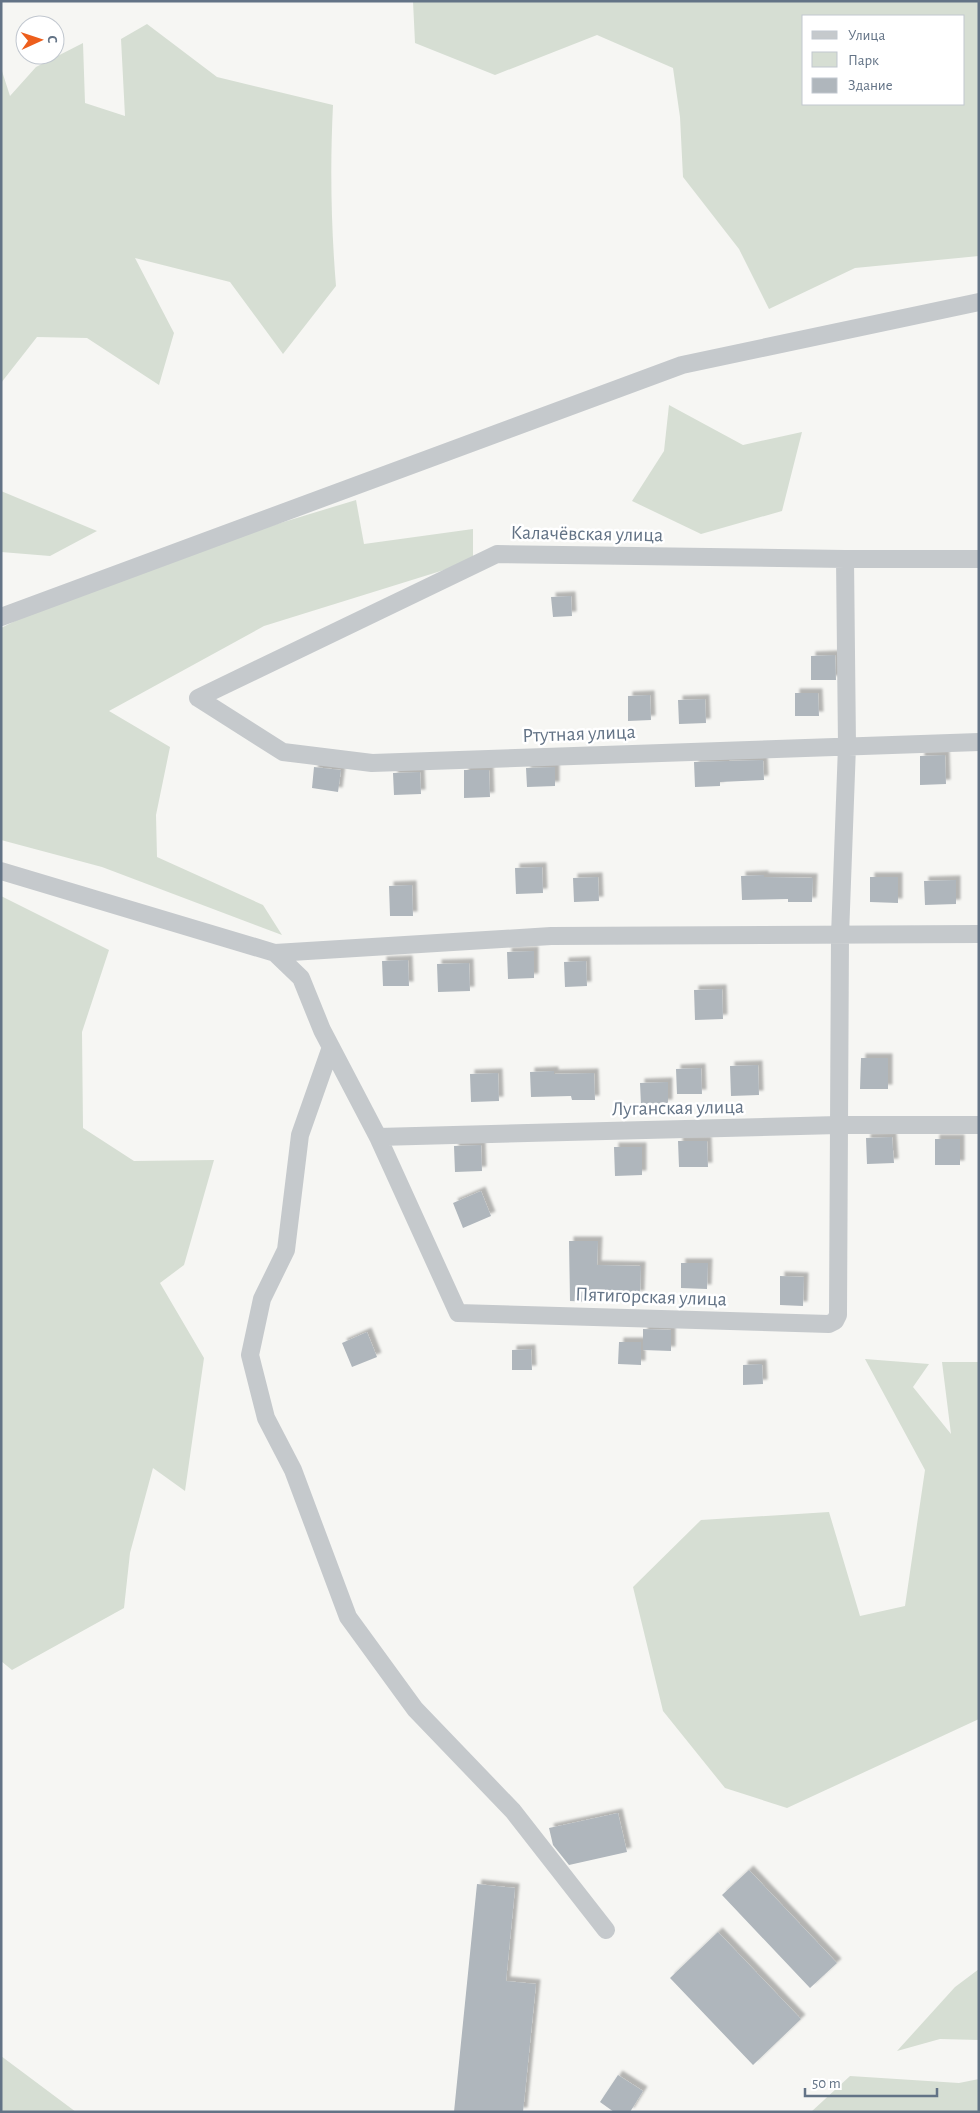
<svg xmlns="http://www.w3.org/2000/svg" width="980" height="2113" font-family="'Alegreya Sans',sans-serif">
<defs>
<filter id="shadow"><feDropShadow dx="4.5" dy="-4.5" stdDeviation="1" flood-color="#0004"/></filter>
</defs>
<rect width="100%" height="100%" fill="#f6f6f3"/>
<path fill="#d6ded3" fill-rule="evenodd" d="M413 1H979V256L855 268 769 309 739 249 683 177 680 117 673 68 597 35 495 75 415 43ZM964 16V104H804V16Z
M147 24 217 77 333 105C330 166 331 226 336 286L283 354 230 282 135 258 174 333 159 385 87 338 37 337 1 383V68L10 96 36 67 83 43 85 103 125 116 121 39Z
M669 405 743 445 802 432 782 511 701 534 632 501 664 451Z
M1 491 97 531 50 556 1 552Z
M356 500 364 544 473 529V561L264 626 109 711 170 747 156 815 157 857 263 905 282 935 102 867 1 840V628L105 576Z
M1 896 109 950 82 1032 83 1128 134 1161 214 1160 184 1265 160 1283 204 1358 185 1491 153 1468 130 1553 124 1608 12 1670 1 1661Z
M865 1359 929 1364 913 1387 951 1434 942 1362H979V1719L787 1808 725 1788 663 1711 633 1587 701 1520 829 1512 860 1616 905 1606 925 1470Z
M979 1969V2040L940 2039 897 2051 955 1987Z
M1 2056 76 2112H1Z
M850 2076 959 2083 979 2079V2112H811Z"/>
<path fill="#afb6bc" filter="url(#shadow)" d="M571 596 572 616 553 617 551 597Z
M835 655 836 680H811V656Z
M795 693H818L819 716H795Z
M650 695 651 720 628 721V696Z
M705 699 706 723 679 724 678 700Z
M945 755 946 784 920 785V756Z
M763 760 764 780 720 782V786L695 787 694 762Z
M314 767 341 770 338 792 312 788Z
M555 767V786L527 787 526 768Z
M464 770H489L490 797 464 798Z
M420 772 421 794 394 795 393 773Z
M542 867 543 893 516 894 515 868Z
M764 875V877L813 878 812 902H788V899L742 900 741 876Z
M598 877 599 901 574 902 573 878Z
M870 877H898V903L870 902Z
M956 880V904L925 905 924 881Z
M412 885 413 916H390L389 886Z
M534 951V978L508 979 507 952Z
M408 960 409 986H383L382 961Z
M586 961 587 986 565 987 564 962Z
M469 963 470 991 438 992 437 964Z
M722 989 723 1019 695 1020 694 990Z
M861 1058H888V1089H860Z
M758 1065 759 1095 731 1096 730 1066Z
M701 1068 702 1094H677L676 1069Z
M554 1071V1074L594 1073 595 1100H572L571 1096 531 1097 530 1072Z
M498 1073 499 1101 471 1102 470 1074Z
M668 1082V1104L641 1105 640 1083Z
M892 1137 894 1163 867 1164 866 1138Z
M935 1139H960V1165H935Z
M678 1141H707L708 1167H679Z
M481 1145 482 1171 455 1172 454 1146Z
M614 1147H642V1175L615 1176Z
M481 1191 491 1216 463 1228 453 1203Z
M569 1241H598L597 1265 641 1266 640 1295H596L595 1302 570 1301Z
M681 1263H708L707 1289 681 1288Z
M780 1276 804 1277 803 1306 780 1305Z
M643 1329 671 1330V1351L643 1350Z
M367 1332 377 1357 352 1367 342 1343Z
M619 1342H641V1365L618 1364Z
M531 1349 532 1370H512V1350Z
M762 1364 763 1384 743 1385V1365Z
M618 1813 627 1852 569 1865 553 1845 549 1828Z
M749 1870 837 1963 810 1988 722 1895Z
M477 1884 515 1888 506 1981 536 1984 523 2112H454Z
M718 1932 801 2019 753 2065 670 1978Z
M618 2075 643 2091 630 2112H614L600 2102Z"/>
<g fill="none" stroke-linecap="round" stroke-linejoin="round">
<path stroke="#c5c9cc" stroke-width="18" d="M1 617 682 365 979 302
M198 698 497 554 845 559H979
M198 698 283 752 372 763 979 742
M1 871 275 953 301 978 322 1030 378 1137 458 1313 829 1324 835 1321 838 1315 840 936 847 746 845 559
M275 953 551 936 979 934
M331 1047 300 1135 286 1250 262 1299 250 1355 266 1418 293 1470 348 1617 415 1709 513 1811 606 1930
M378 1137 838 1125H979"/>
</g>
<g text-anchor="middle" dominant-baseline="central" stroke-width="5" stroke-linejoin="round" paint-order="stroke">
<g font-size="20" fill="#637386" stroke="#fff">
<text transform="translate(587 534) rotate(1)">Калачёвская улица</text>
<text transform="translate(579 734) rotate(-2)">Ртутная улица</text>
<text transform="translate(678 1108) rotate(-1)">Луганская улица</text>
<text transform="translate(651 1297) rotate(2)">Пятигорская улица</text>
</g>
</g>
<rect width="980" height="2113" fill="none" stroke="#637386" stroke-width="5"/>
<rect x="802" y="15" width="162" height="90" fill="#ffffff" stroke="#c1c7cf"/>
<rect x="812" y="31" width="25" height="8" fill="#c5c9cc" stroke="#c1c7cf"/>
<text x="848" y="40" font-size="15" fill="#637386">Улица</text>
<rect x="812" y="52" width="25" height="15" fill="#d6ded3" stroke="#c1c7cf"/>
<text x="848" y="65" font-size="15" fill="#637386">Парк</text>
<rect x="812" y="78" width="25" height="15" fill="#afb6bc" stroke="#c1c7cf"/>
<text x="848" y="90" font-size="15" fill="#637386">Здание</text>
<g transform="translate(40 40) rotate(87)"><circle r="24" fill="#ffffff" stroke="#c1c7cf"/>
<path d="M0-4L9 19L0 12L-9 19Z" fill="#ed5e1c"/>
<text y="-8" font-size="14" font-weight="bold" text-anchor="middle" fill="#637386">С</text>
</g>
<path d="M805 2088v8h132v-8" fill="none" stroke="#637386" stroke-width="2.5"/>
<text x="812" y="2088" font-size="15" fill="#637386" stroke="#ffffff" stroke-width="4" paint-order="stroke">50 m</text>
</svg>
